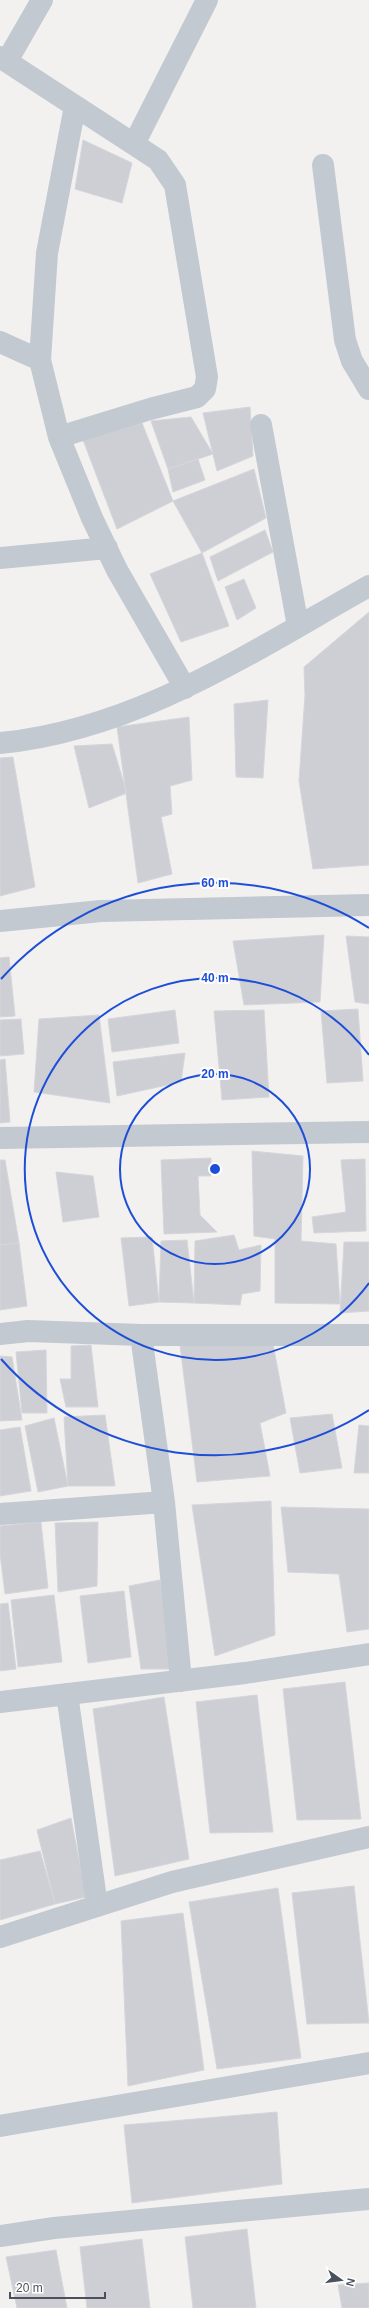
<svg xmlns="http://www.w3.org/2000/svg" width="369" height="2308" font-family="Arial,sans-serif">
<rect width="100%" height="100%" fill="#f2f1f0"/>
<path fill="#cecfd4" stroke="#d5d6db" d="M83 140 132 163 122 203 75 189Z
M250 407 253 456 217 471 203 413Z
M191 417 213 454 168 469 151 421Z
M142 423 173 501 117 529 83 440Z
M198 459 205 480 173 492 168 469Z
M254 469 266 518 202 553 173 501Z
M265 530 273 552 218 581 210 557Z
M202 553 229 626 181 642 150 574Z
M244 579 256 608 237 620 225 587Z
M369 612V865L313 869 299 781 305 695 304 667Z
M268 700 263 778 236 777 234 704Z
M189 717 192 780 170 786 172 814 161 817 172 874 138 883 117 727Z
M112 744 127 793 89 808 74 746Z
M13 757 35 887 0 896V758Z
M324 935 320 1002 244 1005 233 941Z
M346 936 369 937V1004L355 1002Z
M9 957 15 1016 0 1017V958Z
M358 1009 363 1081 327 1083 321 1011Z
M175 1010 179 1043 112 1052 108 1019Z
M264 1010 269 1097 222 1100 214 1011Z
M99 1015 110 1103 34 1092 39 1019Z
M21 1019 24 1054 0 1056V1020Z
M185 1053 181 1082 117 1096 113 1062Z
M5 1059 10 1122 0 1123V1060Z
M252 1151 303 1156 301 1241 336 1244 340 1304 275 1303V1239L254 1236Z
M211 1158V1176H198L200 1215 217 1232 164 1234 161 1160Z
M365 1159 366 1231 314 1233 312 1217 346 1212 341 1160Z
M0 1160H5L19 1243 0 1245Z
M56 1172 93 1176 99 1217 63 1222Z
M234 1235 239 1250 261 1245 260 1291 242 1294 240 1305 194 1303 195 1241Z
M152 1237 159 1302 129 1306 121 1238Z
M187 1240 194 1303 159 1302 161 1241Z
M344 1242H369V1311L340 1313Z
M19 1243 27 1306 0 1310V1245Z
M273 1344 286 1413 260 1423 270 1476 197 1482 180 1345Z
M91 1345 98 1407H66L60 1379H71V1346Z
M46 1350 47 1413H22L16 1352Z
M0 1356 12 1357 22 1420 0 1421Z
M332 1414 342 1468 300 1473 290 1418Z
M105 1415 115 1486H68L64 1417Z
M54 1418 68 1486 38 1492 25 1426Z
M359 1425 369 1426V1473H354Z
M20 1427 31 1491 0 1496V1430Z
M271 1501 275 1635 215 1656 192 1505Z
M281 1507 369 1509V1629L347 1632 339 1574 288 1572Z
M41 1522 48 1588 5 1594 0 1554V1526Z
M98 1522 97 1586 58 1592 55 1523Z
M160 1580 172 1669H141L129 1586Z
M124 1591 131 1657 88 1663 80 1596Z
M54 1595 62 1662 18 1667 11 1600Z
M8 1603 16 1669 0 1671V1604Z
M345 1682 361 1819 297 1820 283 1689Z
M257 1695 273 1832 210 1833 196 1702Z
M164 1697 189 1859 115 1876 93 1709Z
M71 1818 86 1897 55 1904 37 1830Z
M40 1851 55 1904 0 1920V1860Z
M354 1886 369 2023 307 2024 292 1893Z
M278 1888 301 2058 217 2069 189 1902Z
M183 1913 204 2070 128 2086 121 1921Z
M277 2112 282 2184 132 2203 124 2125Z
M247 2229 256 2308H193L185 2237Z
M142 2239 150 2308H87L80 2247Z
M56 2250 67 2308H17L6 2257Z
M369 2283V2308H342L338 2285Z"/>
<g fill="none" stroke-linecap="round" stroke-linejoin="round">
<path stroke="#c2c9d0" stroke-width="22" d="M0 57 158 160 175 185 207 377 205 389 197 397 150 409 59 437
M7 61 42 0
M75 106 47 253 40 360 59 437 92 518 117 570 185 688
M134 144 207 0
M323 165 345 340 352 361 369 389
M0 342 40 360
M261 425 298 626
M0 558 107 548
M0 743C136 730 253 651 369 586
M0 921 101 911 369 905
M0 1138 369 1132
M0 1334 28 1331 141 1335H369
M141 1335 164 1502 181 1681
M0 1514 164 1502
M67 1694 97 1906
M0 1702 245 1673 369 1654
M0 1937 172 1882 369 1837
M0 2126 369 2063
M0 2236 54 2228 369 2199"/>
</g>
<g fill="none" stroke="#1d4ed8" stroke-width="2">
<circle cx="215" cy="1169" r="95"/>
<path d="M369 1283A191 191 0 1 1 369 1055"/>
<path d="M369 1410A286 286 0 0 1 1 1359M1 979A286 286 0 0 1 369 928"/>
</g>
<circle cx="215" cy="1169" r="6" fill="#1d4ed8" stroke="#fff" stroke-width="2"/>
<g font-size="12" text-anchor="middle" font-weight="bold" fill="#1d4ed8" stroke="#fff" stroke-width="4" stroke-linejoin="round" paint-order="stroke">
<text x="215" y="887">60 m</text>
<text x="215" y="982">40 m</text>
<text x="215" y="1078">20 m</text>
</g>
<g transform="translate(341 2280) rotate(104)" stroke="#ffffff" stroke-width="3" paint-order="stroke">
<path d="M0-3L7 15L0 10L-7 15Z" fill="#4a515c"/>
<text y="-6" font-size="11" font-weight="bold" text-anchor="middle" fill="#4a515c">N</text>
</g>
<path d="M10 2292v6h95v-6" fill="none" stroke="#4a515c" stroke-width="2"/>
<text x="16" y="2292" font-size="12" fill="#4a515c" stroke="#ffffff" stroke-width="3" paint-order="stroke">20 m</text>
</svg>
